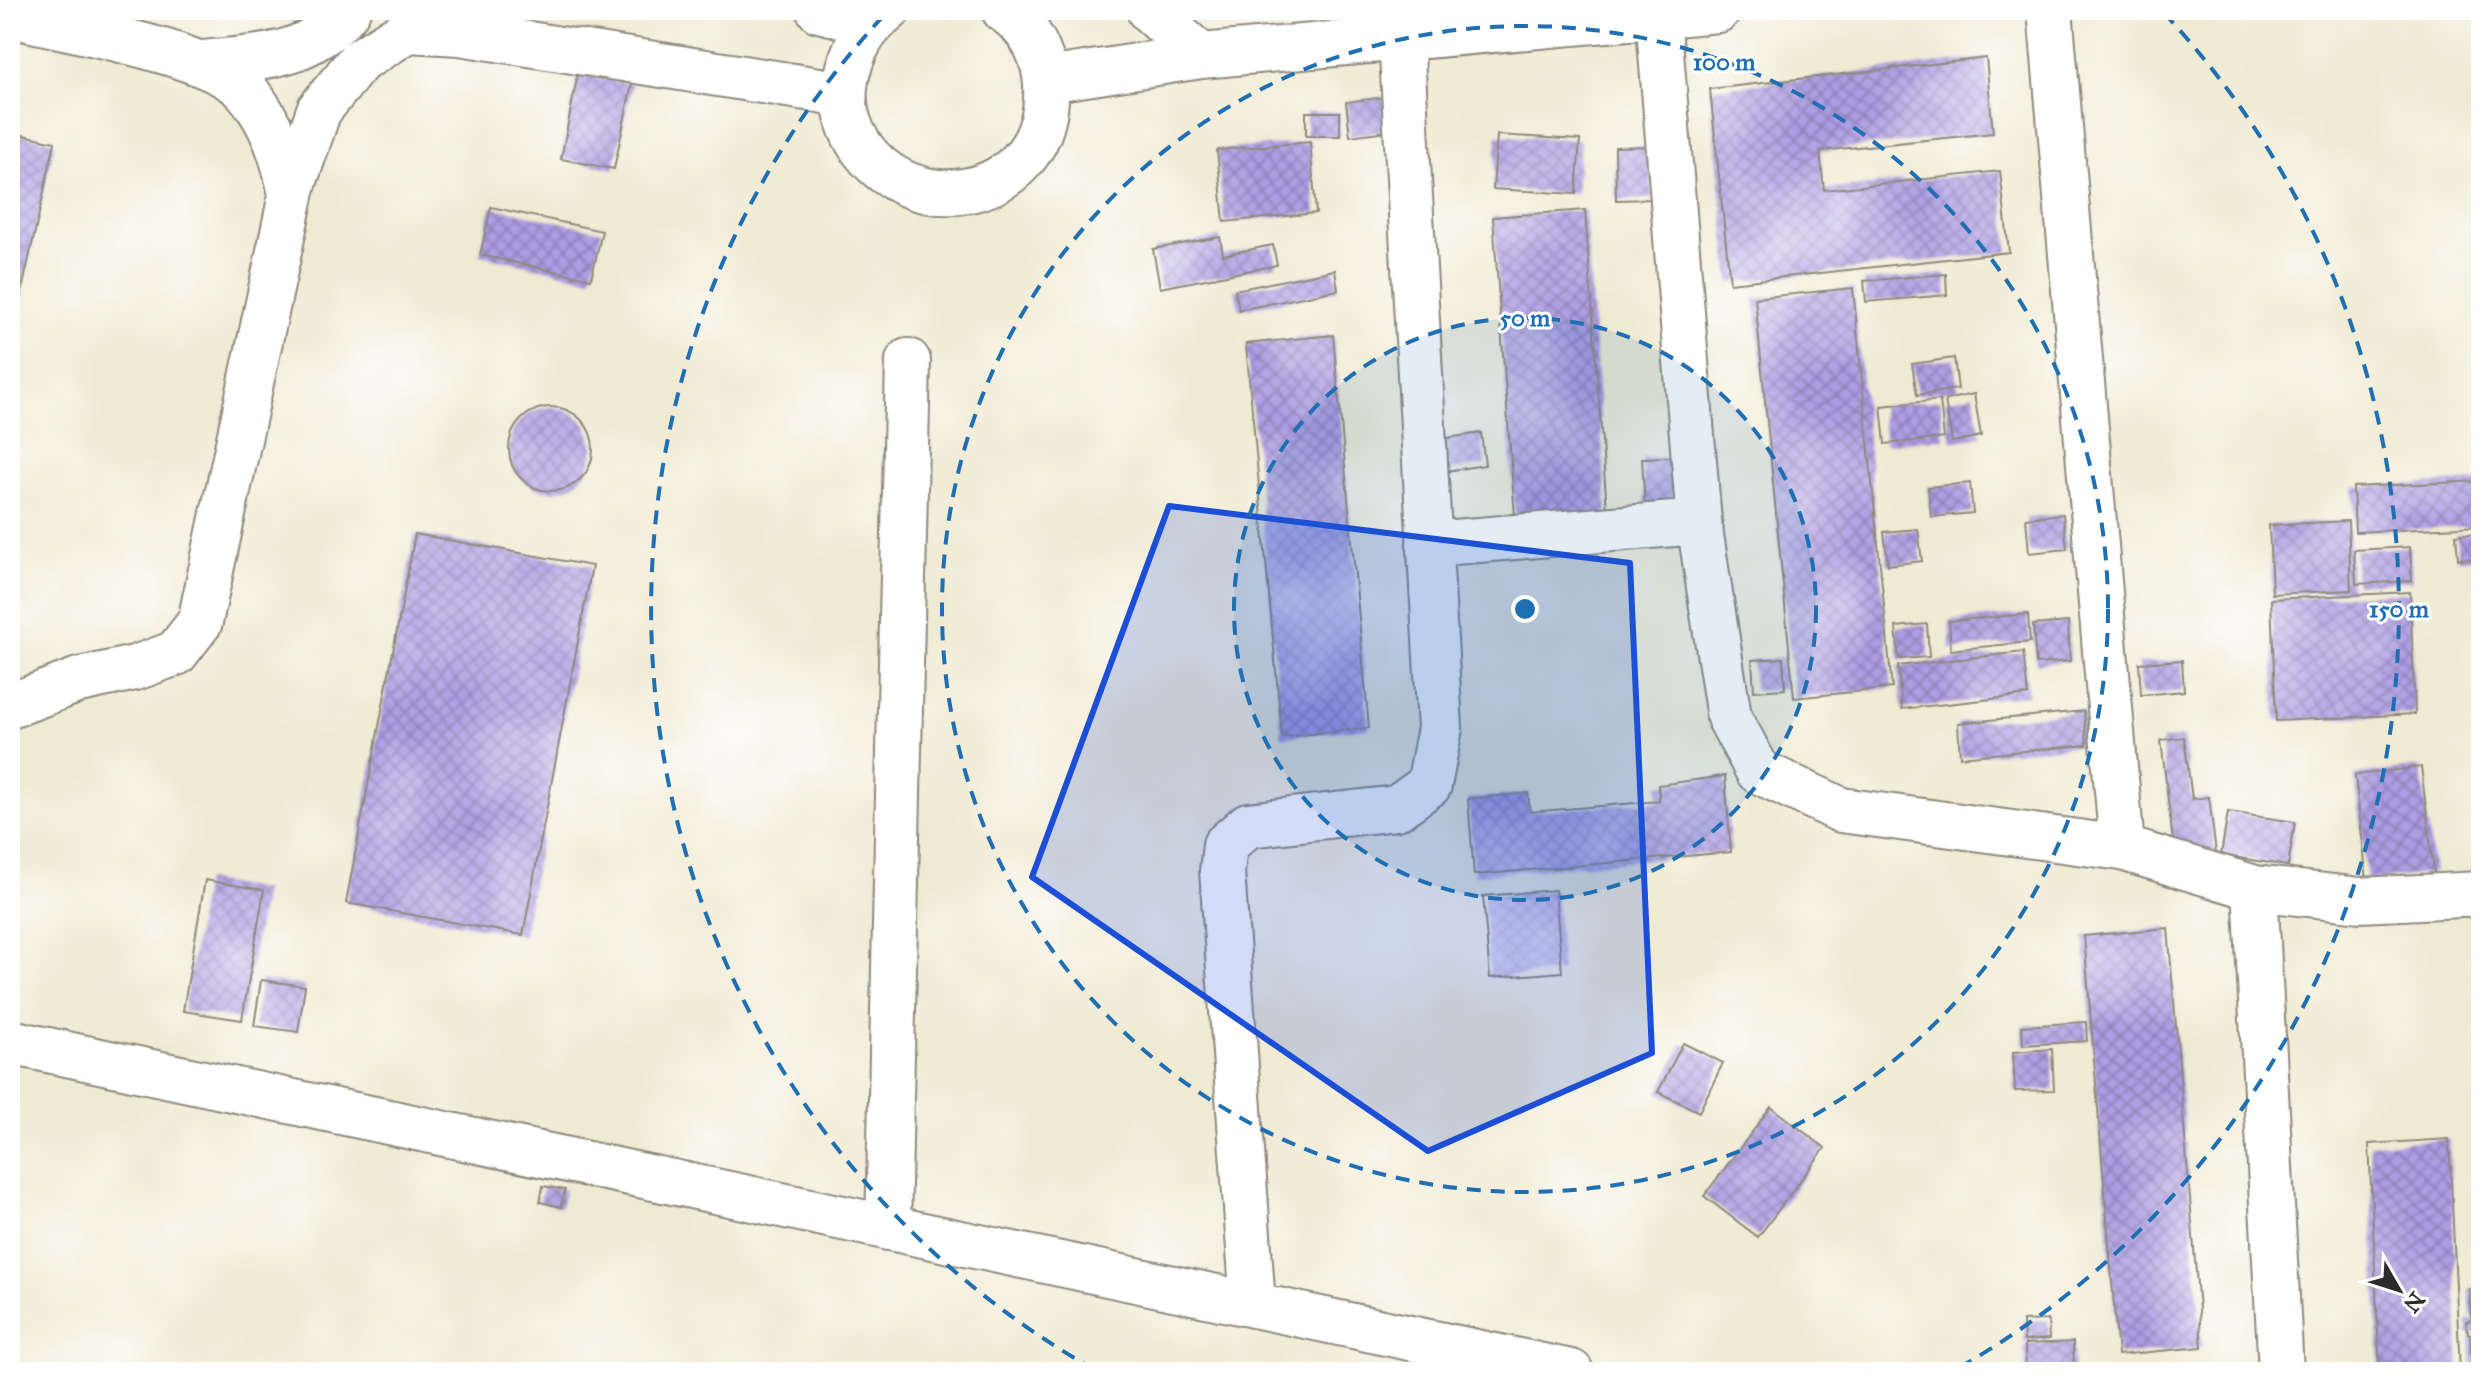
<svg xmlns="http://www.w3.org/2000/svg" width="2491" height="1382" font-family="'IM FELL Great Primer',serif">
<defs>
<pattern id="building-cross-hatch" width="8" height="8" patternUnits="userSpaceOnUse" patternTransform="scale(2)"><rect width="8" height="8" fill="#ad9de3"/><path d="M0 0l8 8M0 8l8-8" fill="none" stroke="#8d80b8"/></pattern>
</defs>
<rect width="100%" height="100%" fill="#fff"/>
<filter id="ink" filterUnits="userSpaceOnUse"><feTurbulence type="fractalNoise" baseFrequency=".0125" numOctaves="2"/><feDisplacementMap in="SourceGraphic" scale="16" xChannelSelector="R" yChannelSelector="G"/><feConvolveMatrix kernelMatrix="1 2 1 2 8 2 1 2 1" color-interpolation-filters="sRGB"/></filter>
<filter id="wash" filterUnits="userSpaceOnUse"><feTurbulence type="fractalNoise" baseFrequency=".006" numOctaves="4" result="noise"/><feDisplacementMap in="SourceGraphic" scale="32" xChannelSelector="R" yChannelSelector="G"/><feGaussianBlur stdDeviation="1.8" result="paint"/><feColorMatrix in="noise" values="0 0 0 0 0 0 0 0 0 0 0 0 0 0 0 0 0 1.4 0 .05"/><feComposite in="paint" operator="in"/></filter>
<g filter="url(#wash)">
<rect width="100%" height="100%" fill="#efead2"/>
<g id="blocks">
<path fill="url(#building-cross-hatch)" d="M1986 58 1993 133 1820 151 1824 190 2000 171 2009 252 1730 283 1710 89Z
M578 73 632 84 614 169 561 159Z
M1385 97 1389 131 1350 136 1346 102Z
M1306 112H1340V136H1306Z
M10 132 55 142 11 339H10Z
M1497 135 1580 140 1576 194 1493 189Z
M1310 142 1316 213 1224 222 1217 150Z
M1651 146 1652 199 1616 200 1615 147Z
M491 207 602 231 591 279 480 255Z
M1585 210 1608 524 1516 531 1493 217Z
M1220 237 1223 255 1273 245 1277 265 1160 288 1153 249Z
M1335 270 1338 290 1239 310 1235 290Z
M1946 274 1947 295 1866 302 1864 281Z
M1853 288 1892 688 1794 698 1755 298Z
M1333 335 1369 728 1282 737 1246 344Z
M1954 358 1958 389 1917 395 1912 364Z
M1974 394 1981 436 1952 442 1945 400Z
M1940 400 1944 438 1885 444 1881 406Z
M509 449a42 42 0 1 1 84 0a42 42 0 1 1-84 0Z
M1481 433 1485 465 1446 471 1441 439Z
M1672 457 1675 508 1645 509 1642 458Z
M2481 481V526L2355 532 2353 487Z
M1970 483 1973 513 1931 517 1928 487Z
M2063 514 2067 549 2029 553 2026 518Z
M2348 521 2351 590 2272 594 2269 525Z
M1918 529 1922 561 1888 565 1884 532Z
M2481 533V558L2458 559 2456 535Z
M415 534 592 566 523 935 346 903Z
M2410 547 2412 581 2356 584 2354 550Z
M2410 592 2415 714 2276 721 2271 599Z
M2028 614 2030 642 1951 650 1949 621Z
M2068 622 2070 661 2036 664 2033 625Z
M1927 624 1929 657 1899 659 1896 627Z
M2023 652 2028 695 1902 709 1898 666Z
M1783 658 1785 689 1754 691 1752 660Z
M2182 660 2184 691 2141 695 2139 663Z
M2084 711 2087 745 1960 757 1958 723Z
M2184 737 2192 799 2209 797 2216 853 2175 859 2161 740Z
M2421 767 2434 873 2367 881 2355 775Z
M1725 776 1731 852 1474 875 1468 799 1528 793 1530 812 1659 801 1658 785Z
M2228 812 2295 822 2288 866 2221 855Z
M205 880 264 890 242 1020 183 1011Z
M1555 890 1562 972 1490 978 1483 896Z
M2168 928 2202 1347 2118 1355 2084 936Z
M261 980 305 986 298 1032 254 1026Z
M2086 1022 2087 1041 2023 1045 2022 1026Z
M1683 1043 1723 1063 1699 1112 1658 1092Z
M2052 1049 2054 1090 2015 1091 2013 1052Z
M1771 1107 1825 1148 1758 1237 1704 1196Z
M2449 1139 2460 1372H2380L2369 1144Z
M543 1186 565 1190 561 1207 540 1202Z
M2481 1288V1317H2471L2469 1289Z
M2048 1320 2049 1339 2024 1341 2023 1321Z
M2480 1320V1333L2468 1334 2467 1321Z
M2470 1338H2481V1372H2472Z
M2073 1342 2074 1372H2026L2025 1344Z"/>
</g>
</g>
<g filter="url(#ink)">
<use href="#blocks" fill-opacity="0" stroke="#8d8a7e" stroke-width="2"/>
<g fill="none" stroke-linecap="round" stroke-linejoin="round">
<defs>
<path id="minor" d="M819 10 871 23
M888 10C863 29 852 50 846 80 842 103 847 125 859 144 912 225 1041 200 1046 99 1048 63 1034 31 1004 10
M1149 10 1201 56
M2050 10 2122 848
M10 15C66 29 213 52 248 93 273 124 283 156 291 194
M1658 15 1699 522 1729 717 1758 771 1841 810 2122 848 2255 888 2360 900 2481 894
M203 63C260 57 309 58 348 10
M1047 80 1201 56 1718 10
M1429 544 1699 522
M10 706 79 680 135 668 176 653 200 622 293 186 319 110 359 61 408 30 460 33 844 94
M2255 888 2281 1372
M10 1042 1571 1372
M888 1228 908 361
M1253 1305 1222 871 1225 845 1248 825 1397 808 1429 785 1440 728 1401 37"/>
</defs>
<use href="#minor" stroke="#8d8a7e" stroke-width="48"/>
<use href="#minor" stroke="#fff" stroke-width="44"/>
</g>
</g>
<path fill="#1d4ed8" fill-opacity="0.2" stroke="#1d4ed8" stroke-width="6" stroke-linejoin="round" d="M1169 506 1630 563 1652 1053 1428 1151 1032 877Z"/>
<circle cx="1525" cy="609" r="291" fill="#1f6fb2" fill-opacity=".12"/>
<g fill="none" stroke="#1f6fb2" stroke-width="4" stroke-dasharray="14 10">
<circle cx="1525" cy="609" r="291"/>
<circle cx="1525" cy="609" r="583"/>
<path d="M1095 1370A874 874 0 0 1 886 13M2164 13A874 874 0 0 1 1955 1370"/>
</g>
<circle cx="1525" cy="609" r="12" fill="#1f6fb2" stroke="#fff" stroke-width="4"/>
<g font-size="24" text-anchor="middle" font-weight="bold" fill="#1f6fb2" stroke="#fff" stroke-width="6" stroke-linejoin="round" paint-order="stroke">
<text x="1724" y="70">100 m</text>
<text x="1525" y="326">50 m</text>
<text x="2399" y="617">150 m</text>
</g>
<rect width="2491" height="1382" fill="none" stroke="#fff" stroke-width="40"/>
<g transform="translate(2399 1290) rotate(129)" stroke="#ffffff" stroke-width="6" paint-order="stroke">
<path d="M0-6L14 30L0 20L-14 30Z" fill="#2b2b2b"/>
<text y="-12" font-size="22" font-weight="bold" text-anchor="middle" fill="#2b2b2b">N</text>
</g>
</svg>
